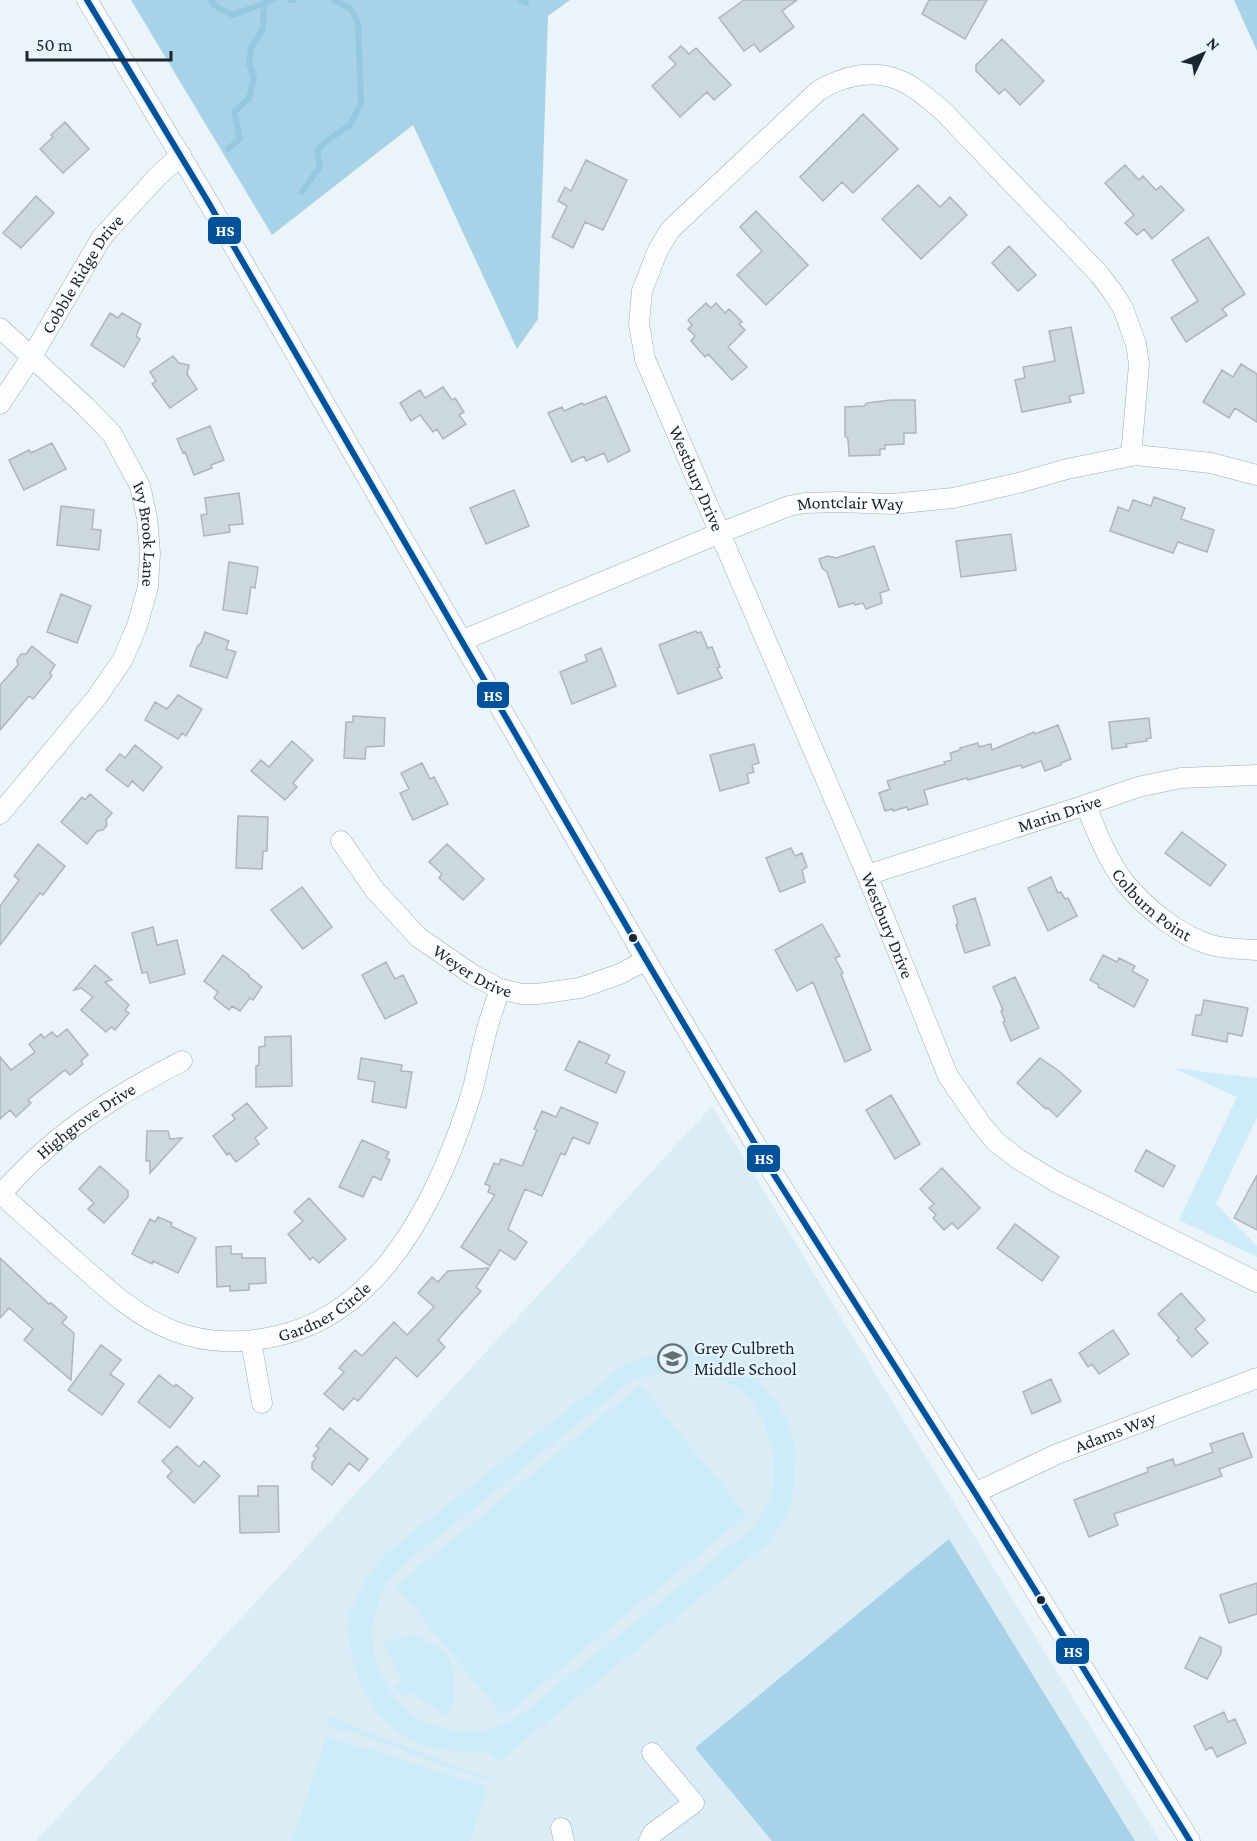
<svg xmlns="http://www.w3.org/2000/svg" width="1257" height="1841" font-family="'Crimson Pro',serif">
<rect width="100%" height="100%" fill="#ebf4f8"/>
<path fill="#daedf6" d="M712 1106 1160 1841H36Z"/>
<path fill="#ceebfa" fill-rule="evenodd" d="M1173 1068 1257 1078V1117L1216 1204 1257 1246V1257L1179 1220 1237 1097Z
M703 1349 729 1358 749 1371 780 1407 791 1431 796 1455 792 1501 782 1524 765 1545 498 1762 488 1751C469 1752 448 1752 429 1747 387 1735 360 1696 352 1656 349 1642 345 1623 351 1610L366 1579 384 1555 625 1364 674 1350ZM690 1370C710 1375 734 1382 748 1397 770 1423 782 1469 769 1501 765 1511 758 1520 752 1528L514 1720C501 1726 488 1730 474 1731 398 1737 351 1656 383 1590 387 1582 395 1575 400 1568L629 1382C650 1374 668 1371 690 1370Z
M640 1385 747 1515 503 1716 396 1586Z
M414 1635C424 1640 438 1645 446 1654 458 1668 457 1703 447 1717L410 1692 404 1697 395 1687 402 1680 383 1642Z
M330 1716 351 1724V1726L495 1781 494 1784 349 1730 347 1732 328 1725Z
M326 1736 487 1787 470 1841H293Z"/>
<path fill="#a8d2e7" d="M131 0H570L548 16 538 319 517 349 413 125 272 235Z
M1234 0H1257V51Z
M949 1539 1135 1841H772L695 1748Z"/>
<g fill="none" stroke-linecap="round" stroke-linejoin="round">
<path stroke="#96c8e2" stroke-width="6" d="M210 0 218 8 233 15 273 0
M290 0H294
M521 0 526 3
M228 149 240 139 234 112 249 98 254 78 249 63 251 48 263 29 264 3
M302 192 320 167 317 151 325 142 351 124 361 102 358 23 351 9 334 0"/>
</g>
<path fill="#cdd8de" stroke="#acb6bc" stroke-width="1.5" d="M744 0H797L782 11 794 27 760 52 754 44 744 51 719 18Z
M929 0H987L965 39 922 14Z
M1002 39 1044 81 1020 105 1005 89 999 94 976 71V65Z
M681 46 689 54 696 48 731 85 714 100 707 92 680 117 652 86 676 64 669 57Z
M863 114 898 149 853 193 842 182 823 201 800 177Z
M65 122 89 149 63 173 40 149 53 137 51 135Z
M586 160 627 180 603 230 585 222 573 248 552 237 567 206 558 201 565 187 571 191Z
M1125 165 1139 180 1143 176 1156 190 1161 186 1184 210 1152 239 1144 229 1137 235 1125 223 1134 215 1105 183Z
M918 185 940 207 950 197 967 215 921 259 882 219Z
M36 196 54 213 21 248 3 233Z
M756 211 808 265 766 305 737 275 762 251 740 227Z
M1208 237 1245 294 1222 309 1227 315 1186 342 1171 318 1198 301 1172 260Z
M1009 246 1036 275 1018 291 992 263Z
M706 303 711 308 716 303 725 313 729 309 742 322 739 324 745 330 728 347 747 367 732 380 708 354 705 357 691 341 695 336 688 329 692 325 688 320Z
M110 313 118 318 122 313 141 324 136 336 140 339 124 367 91 345Z
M1071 327 1084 393 1069 396 1071 402 1022 412 1015 380 1025 378 1023 367 1055 361 1049 331Z
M173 356 179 363 189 365 187 374 197 389 170 408 152 384 156 381 150 372Z
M1241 364 1257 374V422L1235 408 1229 418 1203 402 1222 370 1233 377Z
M443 387 452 400 455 398 464 412 459 415 466 424 443 439 437 429 433 432 420 415 411 421 400 403 420 390 425 398Z
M606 396 630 451 608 462 604 453 586 461 584 456 572 462 548 413 562 407 564 411 582 403 584 405Z
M891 400H915L916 433H904V444L885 445V449H880V455L849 456 848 439 845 436V407L864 406 867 403Z
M210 426 224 460 211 465 212 468 194 475 185 452 183 453 177 439Z
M52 443 66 469 24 490 9 460 29 450 31 453Z
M514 490 529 526 486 544 470 508Z
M239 493 243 524 229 525 230 532 204 536 201 515 207 514 205 498Z
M1154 497 1185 508 1181 519 1214 530 1207 552 1178 542 1173 553 1110 531 1118 507 1129 511 1133 500 1151 506Z
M61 506 94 510 92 529 101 530 99 550 57 545Z
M1011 534 1016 570 961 577 956 541Z
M874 546 889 590 880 593 882 603 866 609 863 603 855 605 854 603 839 607 827 572 822 568 819 559 828 556 836 558Z
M229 562 258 567 255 588 251 587 247 614 223 610Z
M61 594 91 606 77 643 47 632Z
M696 631 697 633 701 632 708 648 712 647 720 667 717 668 722 678 678 694 659 645Z
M205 632 229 641 226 649 236 652 227 678 190 666 197 647 201 643Z
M32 646 55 665 50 673 52 676 33 699 29 696 0 730V685L18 665 17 660 21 654H26Z
M601 648 616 686 572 704 560 672 587 661 585 655Z
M178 695 202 709 186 736 182 733 178 739 145 720 155 702 167 709Z
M353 716 385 718 384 746 366 747 365 759 344 758 346 722H353Z
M1149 718 1151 738 1146 739 1147 741 1126 744 1127 747 1112 749 1109 722Z
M1058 725 1071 759 1061 763V765L1045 771 1041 761 1022 768 1021 765 968 780 967 778 924 790 928 804 908 810 907 807 893 811 892 809 885 811 879 793 890 789 887 781 945 764 944 762 952 760 950 753 960 750V748L978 743 979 747 991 744 992 750 1034 732 1035 734Z
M292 741 313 760 293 783 297 787 285 800 251 771 261 760 269 767Z
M754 744 759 763 752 765 754 772 747 774 749 783 720 791 710 755Z
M135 745 162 767 143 791 132 781 128 787 106 770 120 754 125 758Z
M422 763 430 779 434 777 448 804 413 820 400 793 409 789 401 773Z
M90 794 112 813 106 820 107 825 103 830 97 831 87 844 61 822 82 797 85 800Z
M238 816 268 817 267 851H263L262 869 236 868Z
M1182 832 1226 865 1210 886 1165 853Z
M38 844 65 866 43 895 40 893 0 945V906L19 880 14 876Z
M447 844 484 879 463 900 439 878 442 874 429 862Z
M791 848 795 856 802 853 807 867 802 870 805 882 780 892 766 858Z
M1051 877 1058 893 1061 892 1065 899 1068 898 1077 916 1048 931 1028 888Z
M302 887 332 927 303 949 271 910Z
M975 898 990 945 965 953 956 925 958 924 953 906Z
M822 924 840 956 835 958 843 973 841 974 871 1050 845 1062 813 982 797 991 775 950Z
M153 927 157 945 177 940 185 974 150 983 147 972 142 973 132 933Z
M223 955 249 975 248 976 262 987 253 1000 250 998 240 1011 232 1006 229 1010 214 998 218 992 204 981Z
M1103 955 1117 962 1119 958 1135 966 1132 971 1148 980 1134 1007 1098 987 1099 985 1090 980Z
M386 962 395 979 403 975 417 1003 385 1019 362 975Z
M95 965 112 980 105 982 129 1005 125 1010 129 1013 115 1030 111 1027 106 1032 81 1010 93 997 81 988 74 990Z
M1015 977 1039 1028 1011 1041 1003 1022 1005 1021 1001 1011 1003 1010 993 987Z
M1204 1000 1248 1008 1242 1036 1228 1033 1227 1042 1192 1035 1196 1015H1201Z
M67 1029 88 1055 81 1061 83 1064 70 1075 65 1070 28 1100 31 1103 16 1117 10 1110 0 1119V1057L11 1070 35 1052 29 1044 41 1034 44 1038 52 1032 57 1037Z
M291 1036 292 1086 256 1087V1066L259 1065V1047L265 1046V1037Z
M579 1041 610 1055 606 1063 625 1072 616 1093 565 1070Z
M361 1058 402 1065 401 1071 412 1072 406 1108 372 1102 375 1082 358 1079Z
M1040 1058 1059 1071 1081 1091 1057 1117 1048 1108 1046 1109 1017 1083Z
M891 1095 920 1144 895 1159 866 1110Z
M247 1103 267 1128 255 1138 259 1144 236 1162 229 1153 227 1155 213 1136 235 1119 232 1115Z
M561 1107 598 1123 589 1144 573 1137 565 1155 561 1153 542 1196 525 1189 508 1229 527 1242 515 1260 500 1250 490 1266 461 1247 495 1195 488 1192 490 1186 485 1184 494 1163 499 1165 501 1159 522 1166 537 1130 534 1129 542 1111 556 1117Z
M147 1131H168L170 1139 182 1138 150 1173V1161H146Z
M362 1140 389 1152 386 1158 390 1160 381 1180 373 1176 363 1197 339 1187Z
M1146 1150 1175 1166 1163 1187 1135 1171Z
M100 1166 128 1191V1197L104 1223 88 1209 94 1203 79 1189Z
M942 1168 980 1208 958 1229 952 1223 944 1230 933 1218 936 1215 929 1208 934 1204 920 1189Z
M1257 1175V1230L1234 1218Z
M309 1198 346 1239 319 1263 313 1257 310 1260 288 1234 303 1221 294 1212Z
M158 1217 172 1223 171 1226 196 1238 178 1273 153 1261 152 1264 132 1254 150 1219 155 1222Z
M1015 1224 1059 1257 1042 1281 997 1248Z
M231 1246V1254H242V1258H265L266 1283 249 1284V1290L230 1291V1286L217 1287 216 1247Z
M0 1258 49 1304 51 1303 67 1317 62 1323 74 1333 71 1380 24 1340 33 1329 9 1308 0 1318Z
M489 1268 476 1287 481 1291 438 1340 445 1347 417 1377 396 1357 358 1401 354 1398 343 1410 324 1394 344 1372 339 1368 355 1350 362 1356 394 1322 407 1335 434 1307 418 1293 432 1277 438 1282 448 1271Z
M1181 1293 1205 1320 1195 1329 1208 1343 1192 1357 1177 1340 1179 1338 1158 1314Z
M1113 1330 1129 1354 1099 1374 1092 1364 1088 1367 1079 1353Z
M101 1345 121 1360 110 1374 124 1384 102 1415 68 1390Z
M159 1375 174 1387 176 1384 193 1398 170 1428 138 1402Z
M1051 1379 1061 1401 1032 1414 1023 1392Z
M330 1428 368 1459 359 1471 349 1463 332 1485 312 1469V1463L316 1458 313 1456 319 1448 316 1446Z
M1243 1433 1252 1457 1219 1469 1222 1476 1114 1514 1118 1525 1089 1537 1074 1500 1148 1472 1147 1468 1173 1459 1175 1466 1213 1452 1210 1444Z
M177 1446 199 1467 204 1461 220 1476 194 1503 167 1477 172 1471 162 1461Z
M258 1486H278L279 1532 240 1533 239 1496H258Z
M1257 1583V1614L1229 1623 1220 1595Z
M1200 1637 1221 1647V1653L1207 1679 1185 1668Z
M1224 1712 1228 1722 1235 1719 1246 1743 1217 1757 1212 1747 1206 1750 1194 1726Z"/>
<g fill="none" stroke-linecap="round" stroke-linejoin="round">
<defs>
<g id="minor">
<path d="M87 0 207 200 646 960 761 1154 975 1493 1190 1841"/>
<path id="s1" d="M0 328 86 407 112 434 140 486 147 518 150 553 148 587 137 626 123 659 97 697 0 814"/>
<path id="s2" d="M0 404 32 356 102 237 158 176 181 155"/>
<path id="s3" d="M1131 456 1139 364 1136 344 1123 308 1112 291 1099 274 942 110C929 100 915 86 899 80 872 69 842 76 818 91L670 230 658 250 642 291 639 324 645 359 867 875 948 1076 981 1124 996 1142 1018 1159 1056 1182 1257 1282"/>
<path id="s4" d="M461 641 720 533 789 506 805 503 839 502 892 504 953 498 1022 482 1067 469 1136 455 1211 463 1257 475"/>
<path id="s5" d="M1086 805C1096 831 1108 862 1126 884 1146 908 1180 936 1211 945 1225 949 1243 949 1257 950"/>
<path id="s6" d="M341 841 374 889 418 937 473 975 500 989 522 994H537L580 988 620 974 646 960"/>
<path id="s7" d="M867 875 1086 805 1138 787 1181 778 1257 775"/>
<path id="s8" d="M1 1194C26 1217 52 1240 78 1263 107 1289 137 1317 174 1331 207 1344 246 1344 281 1335 385 1310 440 1192 470 1098 476 1079 479 1060 484 1041 488 1023 494 1006 500 989"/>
<path id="s9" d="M0 1195C12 1182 23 1170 36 1158 79 1118 130 1088 182 1061"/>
<path d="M251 1341 262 1403"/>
<path id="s10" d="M975 1493 1057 1454 1257 1378"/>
<path d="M561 1828 564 1841"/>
<path d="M649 1841 653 1833 694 1803 652 1753"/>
</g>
</defs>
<use href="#minor" stroke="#a2acb2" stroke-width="21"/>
<use href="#minor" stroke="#fcfdfe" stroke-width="20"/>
<defs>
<path id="bus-1" d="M87 0 207 200 646 960 761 1154 975 1493 1190 1841"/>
</defs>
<use href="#bus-1" stroke="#e6f5fd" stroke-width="10"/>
<use href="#bus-1" stroke="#01519b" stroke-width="6"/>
</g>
<defs>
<symbol id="school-ring" viewBox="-11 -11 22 22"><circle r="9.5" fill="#e6f5fd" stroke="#636f75" stroke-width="1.5"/><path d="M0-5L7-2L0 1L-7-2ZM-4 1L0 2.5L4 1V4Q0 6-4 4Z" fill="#636f75"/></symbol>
</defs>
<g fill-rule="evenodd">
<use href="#school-ring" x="656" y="1342" width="33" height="33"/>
</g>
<g fill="#1a272f" stroke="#e6f5fd" stroke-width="2">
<circle cx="633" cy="938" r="5"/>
<circle cx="1041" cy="1600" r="5"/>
</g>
<g text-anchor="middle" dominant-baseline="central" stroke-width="4.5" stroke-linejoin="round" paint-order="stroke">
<g font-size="18" fill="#1a272f" stroke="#e6f5fd">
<text stroke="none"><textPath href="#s2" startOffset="154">Cobble Ridge Drive</textPath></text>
<text stroke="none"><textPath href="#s3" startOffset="1026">Westbury Drive</textPath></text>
<text stroke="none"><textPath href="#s4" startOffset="416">Montclair Way</textPath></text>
<text stroke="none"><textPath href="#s1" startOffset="262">Ivy Brook Lane</textPath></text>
<text stroke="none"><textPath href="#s7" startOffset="202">Marin Drive</textPath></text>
<text stroke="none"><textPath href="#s5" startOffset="122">Colburn Point</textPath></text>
<text stroke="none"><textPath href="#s3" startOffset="1512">Westbury Drive</textPath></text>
<text stroke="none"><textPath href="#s6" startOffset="188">Weyer Drive</textPath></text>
<text stroke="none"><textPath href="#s9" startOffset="114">Highgrove Drive</textPath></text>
<text stroke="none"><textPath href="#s8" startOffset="380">Gardner Circle</textPath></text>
<text stroke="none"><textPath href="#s10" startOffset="153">Adams Way</textPath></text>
</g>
<g font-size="18" fill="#1a272f" stroke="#e6f5fd" text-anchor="start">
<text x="694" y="1348">Grey Culbreth<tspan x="694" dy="21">Middle School</tspan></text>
</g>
</g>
<g stroke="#e6f5fd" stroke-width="2">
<rect x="207" y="216" width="35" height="29" rx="6" fill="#01519b"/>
<rect x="476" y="681" width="34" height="28" rx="6" fill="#01519b"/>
<rect x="746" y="1144" width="35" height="29" rx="6" fill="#01519b"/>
<rect x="1055" y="1637" width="35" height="28" rx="6" fill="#01519b"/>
</g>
<g font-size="16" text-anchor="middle" font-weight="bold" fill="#fff">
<text x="225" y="236">HS</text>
<text x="493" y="701">HS</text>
<text x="764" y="1164">HS</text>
<text x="1073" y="1657">HS</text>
</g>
<g transform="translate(1203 54) rotate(46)" stroke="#e6f5fd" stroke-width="4.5" paint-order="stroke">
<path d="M0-4.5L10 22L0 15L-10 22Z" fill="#1a272f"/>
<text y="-9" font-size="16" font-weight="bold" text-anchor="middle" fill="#1a272f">N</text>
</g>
<path d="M27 51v9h144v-9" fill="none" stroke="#1a272f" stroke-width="3"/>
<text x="36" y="51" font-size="18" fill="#1a272f" stroke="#e6f5fd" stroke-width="4.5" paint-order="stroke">50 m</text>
</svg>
